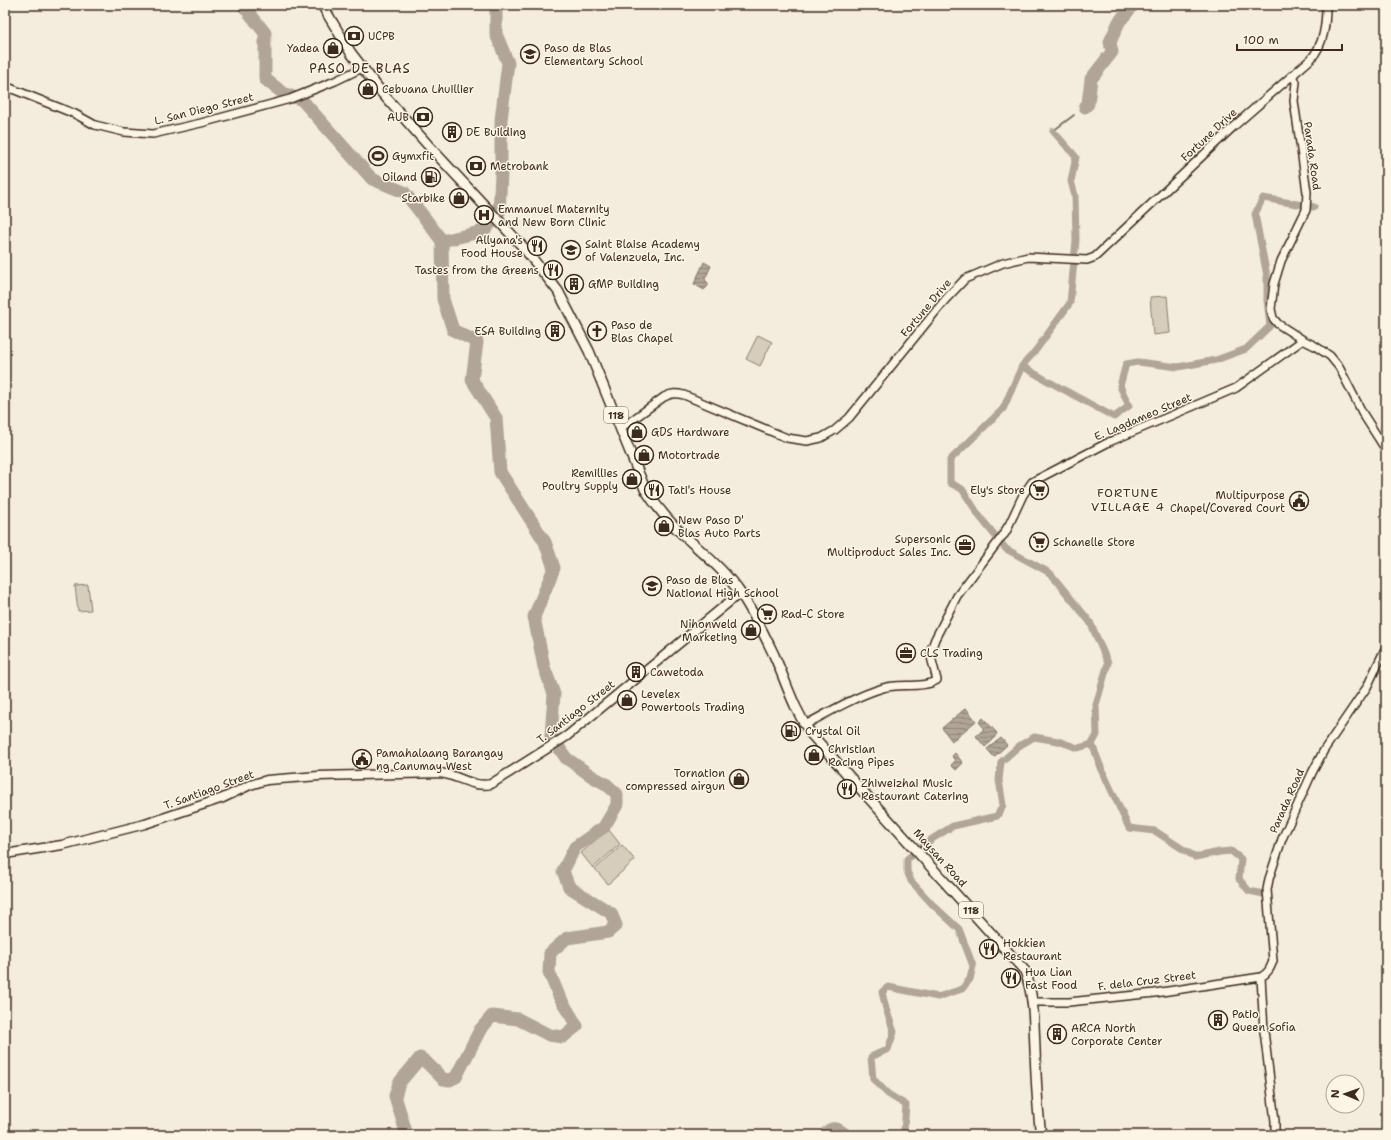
<svg xmlns="http://www.w3.org/2000/svg" width="1391" height="1140" font-family="'Shantell Sans',sans-serif">
<defs>
<pattern id="water-rules" width="6" height="5" patternUnits="userSpaceOnUse"><rect width="6" height="5" fill="#b0a596"/><path d="M0 2.5h6" fill="none" stroke="#90877a"/></pattern>
</defs>
<rect width="100%" height="100%" fill="#f4eddd"/>
<filter id="ink" filterUnits="userSpaceOnUse"><feTurbulence type="fractalNoise" baseFrequency=".025" numOctaves="2"/><feDisplacementMap in="SourceGraphic" scale="8" xChannelSelector="R" yChannelSelector="G"/><feConvolveMatrix kernelMatrix="1 2 1 2 8 2 1 2 1" color-interpolation-filters="sRGB"/></filter>
<g filter="url(#ink)">
<path fill="#d6cdbd" stroke="#887c6e" d="M1167 296 1170 333 1153 335 1150 297Z
M758 335 772 342 760 366 746 359Z
M88 585 91 610 78 611 75 586Z
M608 829 620 844 593 868 581 853Z
M622 845 635 860 608 884 595 869Z"/>
<path fill="url(#water-rules)" stroke="#817466" d="M704 262 711 266 705 279 706 281 708 283V286L704 290 694 284Z
M966 708 976 721 952 741 942 728Z
M983 718 997 733 993 740 985 747 976 736 983 730V727L979 722Z
M1001 738 1007 745 994 757 987 749Z
M955 753 963 763 956 770 951 765 955 761 952 756Z"/>
<g fill="none" stroke-linecap="round" stroke-linejoin="round">
<path stroke="#817466" stroke-width="2" d="M1053 131 1074 115"/>
<path stroke="#b0a596" stroke-width="7" d="M1022 366 1046 380 1114 417 1129 406 1120 386 1126 364 1138 362 1178 367 1216 360 1246 349 1270 326 1267 300V276L1255 214 1263 198 1314 207
M1092 744 1102 770 1129 828 1155 831 1195 857 1220 852 1231 851 1241 859 1239 879 1249 891 1264 894
M824 1135C824 1131 825 1129 829 1127 838 1123 844 1130 851 1135
M900 1135 904 1131 906 1105 888 1094 873 1079 871 1057 888 1049 894 1032 886 1009 882 992 888 987 938 997 962 989 970 979 973 966 959 929 932 904 911 881 907 871V859L932 839 953 826 997 816 1003 805 999 780 1001 762 1019 746 1034 737 1058 741 1078 748 1092 744 1097 735 1096 705 1108 663 1090 622 1050 573 1006 549 980 517 962 489 950 483V460L1003 409 1022 366 1036 350 1070 303 1076 240 1075 196 1071 181 1076 157 1053 131"/>
<path stroke="#b0a596" stroke-width="13" d="M243 5 265 33V79L283 93 302 100 372 179 404 192 424 217 442 241 443 299 453 330 477 342 472 380 496 418 500 472 545 542 554 568 534 617 544 667 554 694 551 736 566 758 593 777 606 784 617 794V805L604 827 575 847 563 871 569 887 611 913 616 925 608 932 567 938 550 953 549 972 559 996 577 1026 563 1037 549 1035 518 1019 492 1016 480 1030 456 1077 450 1080 443 1079 426 1062 420 1058 399 1083 395 1096 407 1135
M1085 107 1088 104 1091 79 1112 52 1110 42 1119 22 1133 5
M442 241 484 231 499 213 501 174V120L508 63 496 34V5"/>
<defs>
<path id="tertiary" d="M1293 76 1296 82 1294 101 1307 192 1306 210 1281 261 1274 284 1271 309 1273 318 1278 324 1303 340 1315 346 1330 356 1339 367 1363 414 1386 450
M5 86 75 114 95 125 124 132 153 134 201 123 290 99 335 81 362 68
M621 428 664 397C672 393 676 393 684 395L787 438 807 441 821 438 835 430 849 418 945 300 965 279 1003 263 1028 257 1087 260 1095 257 1233 127 1311 59C1324 44 1326 25 1326 5
M1008 527 1023 495 1032 482 1109 442 1236 388 1303 340
M805 725C829 712 856 696 883 688 899 683 923 689 937 680L931 657V650L935 639 957 596 1004 534
M1261 977 1264 1031 1275 1121V1135
M1032 1002H1069L1155 993 1261 977C1268 973 1270 969 1273 961L1267 890 1269 879 1282 839 1312 773 1324 750 1367 687 1386 647"/>
<path id="secondary" d="M1004 534 1008 527
M5 854 62 845 145 824 223 798 250 785 267 780 319 776 440 773C458 775 473 788 491 784L567 736 740 593"/>
<path id="primary" d="M322 5 351 53 382 93 428 145 524 248 558 291 589 351 645 489C654 503 665 517 677 529 699 550 723 568 741 594 754 613 764 634 774 655 787 684 793 708 811 734L1025 971C1034 996 1034 1023 1035 1050 1036 1078 1037 1106 1041 1135"/>
</defs>
<use href="#tertiary" stroke="#3b2a1e" stroke-width="10"/>
<use href="#secondary" stroke="#3b2a1e" stroke-width="11"/>
<use href="#primary" stroke="#3b2a1e" stroke-width="12"/>
<use href="#tertiary" stroke="#fcf5e5" stroke-width="7"/>
<use href="#secondary" stroke="#fcf5e5" stroke-width="8"/>
<use href="#primary" stroke="#fcf5e5" stroke-width="9"/>
</g>
</g>
<defs>
<symbol id="bank-ring" viewBox="-11 -11 22 22"><circle r="9.5" fill="#fcf5e5" stroke="#3b2a1e" stroke-width="1.5"/><path d="M-6-4H6V4H-6ZM0-2.3a2.3 2.3 0 1 0 0 4.6a2.3 2.3 0 1 0 0-4.6Z" fill="#3b2a1e"/></symbol>
<symbol id="shop-ring" viewBox="-11 -11 22 22"><circle r="9.5" fill="#fcf5e5" stroke="#3b2a1e" stroke-width="1.5"/><path d="M-5-2.5h2.3a2.7 3.5 0 0 1 5.4 0H5L5.5 6h-11ZM-1.5-2.5h3a1.5 2.3 0 0 0-3 0Z" fill="#3b2a1e"/></symbol>
<symbol id="school-ring" viewBox="-11 -11 22 22"><circle r="9.5" fill="#fcf5e5" stroke="#3b2a1e" stroke-width="1.5"/><path d="M0-5L7-2L0 1L-7-2ZM-4 1L0 2.5L4 1V4Q0 6-4 4Z" fill="#3b2a1e"/></symbol>
<symbol id="building-ring" viewBox="-11 -11 22 22"><circle r="9.5" fill="#fcf5e5" stroke="#3b2a1e" stroke-width="1.5"/><path d="M-4-6H4V6H1V3H-1V6H-4ZM-2.5-4.3h1.7v1.8h-1.7ZM.8-4.3h1.7v1.8H.8ZM-2.5-1h1.7V.8h-1.7ZM.8-1h1.7V.8H.8Z" fill="#3b2a1e"/></symbol>
<symbol id="stadium-ring" viewBox="-11 -11 22 22"><circle r="9.5" fill="#fcf5e5" stroke="#3b2a1e" stroke-width="1.5"/><path d="M0-5a6.5 5 0 1 0 0 10a6.5 5 0 1 0 0-10ZM-3.5-1.8h7v3.6h-7Z" fill="#3b2a1e"/></symbol>
<symbol id="fuel-ring" viewBox="-11 -11 22 22"><circle r="9.5" fill="#fcf5e5" stroke="#3b2a1e" stroke-width="1.5"/><path d="M-5.5-6h7V0h2V4h1.3V-2.5L3-4.5l.8-.8L6-3V5H2.5V1h-1V6h-7ZM-4.2-4.7v3.2H.2V-4.7Z" fill="#3b2a1e"/></symbol>
<symbol id="hospital-ring" viewBox="-11 -11 22 22"><circle r="9.5" fill="#fcf5e5" stroke="#3b2a1e" stroke-width="1.5"/><path d="M-5-5h3v3.5h4V-5h3V5h-3V1.5h-4V5h-3Z" fill="#3b2a1e"/></symbol>
<symbol id="restaurant-ring" viewBox="-11 -11 22 22"><circle r="9.5" fill="#fcf5e5" stroke="#3b2a1e" stroke-width="1.5"/><path d="M-5-6h1v4h1v-4h1v4h1v-4h1v5L-1.5 .5V6h-2V.5L-5-1ZM5-6V6H3V1.5H1.5Q1.5-4 5-6Z" fill="#3b2a1e"/></symbol>
<symbol id="church-ring" viewBox="-11 -11 22 22"><circle r="9.5" fill="#fcf5e5" stroke="#3b2a1e" stroke-width="1.5"/><path d="M-1.2-6h2.4v3.5h3.3v2.4h-3.3V6h-2.4V-.1h-3.3v-2.4h3.3Z" fill="#3b2a1e"/></symbol>
<symbol id="supermarket-ring" viewBox="-11 -11 22 22"><circle r="9.5" fill="#fcf5e5" stroke="#3b2a1e" stroke-width="1.5"/><path d="M-6-5.5h2.5l.6 2H6L4.5 2H-2.5L-4.4-4H-6ZM-1.5 3.2a1.3 1.3 0 1 0 .1 0ZM3 3.2a1.3 1.3 0 1 0 .1 0Z" fill="#3b2a1e"/></symbol>
<symbol id="civic-ring" viewBox="-11 -11 22 22"><circle r="9.5" fill="#fcf5e5" stroke="#3b2a1e" stroke-width="1.5"/><path d="M-.6-6.5H3V-4.5H.6V-3L4-1V1h2V6H-6V1h2V-1L-.6-3ZM-1.2 2.5V6h2.4V2.5Z" fill="#3b2a1e"/></symbol>
<symbol id="office-ring" viewBox="-11 -11 22 22"><circle r="9.5" fill="#fcf5e5" stroke="#3b2a1e" stroke-width="1.5"/><path d="M-6-3h4V-5.5h4V-3h4V5H-6ZM-1-4.5V-3h2v-1.5ZM-6 0V1H6V0Z" fill="#3b2a1e"/></symbol>
</defs>
<g fill-rule="evenodd">
<use href="#bank-ring" x="343" y="25" width="22" height="22"/>
<use href="#shop-ring" x="322" y="37" width="22" height="22"/>
<use href="#school-ring" x="519" y="43" width="22" height="22"/>
<use href="#shop-ring" x="357" y="78" width="22" height="22"/>
<use href="#bank-ring" x="412" y="106" width="22" height="22"/>
<use href="#building-ring" x="441" y="121" width="22" height="22"/>
<use href="#stadium-ring" x="367" y="145" width="22" height="22"/>
<use href="#bank-ring" x="465" y="155" width="22" height="22"/>
<use href="#fuel-ring" x="420" y="166" width="22" height="22"/>
<use href="#shop-ring" x="448" y="187" width="22" height="22"/>
<use href="#hospital-ring" x="473" y="204" width="22" height="22"/>
<use href="#restaurant-ring" x="526" y="235" width="22" height="22"/>
<use href="#school-ring" x="560" y="239" width="22" height="22"/>
<use href="#restaurant-ring" x="542" y="259" width="22" height="22"/>
<use href="#building-ring" x="563" y="273" width="22" height="22"/>
<use href="#building-ring" x="544" y="320" width="22" height="22"/>
<use href="#church-ring" x="586" y="320" width="22" height="22"/>
<use href="#shop-ring" x="626" y="421" width="22" height="22"/>
<use href="#shop-ring" x="633" y="444" width="22" height="22"/>
<use href="#shop-ring" x="621" y="468" width="22" height="22"/>
<use href="#restaurant-ring" x="643" y="479" width="22" height="22"/>
<use href="#supermarket-ring" x="1028" y="479" width="22" height="22"/>
<use href="#civic-ring" x="1288" y="490" width="22" height="22"/>
<use href="#shop-ring" x="653" y="515" width="22" height="22"/>
<use href="#supermarket-ring" x="1028" y="531" width="22" height="22"/>
<use href="#office-ring" x="954" y="534" width="22" height="22"/>
<use href="#school-ring" x="641" y="575" width="22" height="22"/>
<use href="#supermarket-ring" x="756" y="603" width="22" height="22"/>
<use href="#shop-ring" x="740" y="619" width="22" height="22"/>
<use href="#office-ring" x="895" y="642" width="22" height="22"/>
<use href="#building-ring" x="625" y="661" width="22" height="22"/>
<use href="#shop-ring" x="616" y="689" width="22" height="22"/>
<use href="#fuel-ring" x="780" y="720" width="22" height="22"/>
<use href="#shop-ring" x="803" y="744" width="22" height="22"/>
<use href="#civic-ring" x="351" y="748" width="22" height="22"/>
<use href="#shop-ring" x="728" y="768" width="22" height="22"/>
<use href="#restaurant-ring" x="836" y="778" width="22" height="22"/>
<use href="#restaurant-ring" x="978" y="938" width="22" height="22"/>
<use href="#restaurant-ring" x="1000" y="967" width="22" height="22"/>
<use href="#building-ring" x="1207" y="1009" width="22" height="22"/>
<use href="#building-ring" x="1046" y="1023" width="22" height="22"/>
</g>
<g text-anchor="middle" dominant-baseline="central" stroke-width="3" stroke-linejoin="round" paint-order="stroke">
<g fill="#fcf5e5" stroke="#75675a" stroke-width="1">
<rect x="604" y="407" width="24" height="16" rx="3"/>
<rect x="959" y="902" width="24" height="16" rx="3"/>
</g>
<g font-size="10" font-weight="bold" fill="#3b2a1e">
<text x="616" y="415">118</text>
<text x="971" y="910">118</text>
</g>
<g font-size="11" fill="#3b2a1e" stroke="#fcf5e5" text-anchor="start">
<text x="368" y="36">UCPB</text>
<text x="319" y="48" text-anchor="end">Yadea</text>
<text x="544" y="48">Paso de Blas<tspan x="544" dy="13">Elementary School</tspan></text>
<text x="382" y="89">Cebuana Lhuillier</text>
<text x="409" y="117" text-anchor="end">AUB</text>
<text x="466" y="132">DE Building</text>
<text x="392" y="156">Gymxfit</text>
<text x="490" y="166">Metrobank</text>
<text x="417" y="177" text-anchor="end">Oiland</text>
<text x="445" y="198" text-anchor="end">Starbike</text>
<text x="498" y="209">Emmanuel Maternity<tspan x="498" dy="13">and New Born Clinic</tspan></text>
<text x="523" y="240" text-anchor="end">Allyana's<tspan x="523" dy="13">Food House</tspan></text>
<text x="585" y="244">Saint Blaise Academy<tspan x="585" dy="13">of Valenzuela, Inc.</tspan></text>
<text x="539" y="270" text-anchor="end">Tastes from the Greens</text>
<text x="588" y="284">GMP Building</text>
<text x="611" y="325">Paso de<tspan x="611" dy="13">Blas Chapel</tspan></text>
<text x="541" y="331" text-anchor="end">ESA Building</text>
<text x="651" y="432">GDS Hardware</text>
<text x="658" y="455">Motortrade</text>
<text x="618" y="473" text-anchor="end">Remillies<tspan x="618" dy="13">Poultry Supply</tspan></text>
<text x="668" y="490">Tati's House</text>
<text x="1025" y="490" text-anchor="end">Ely's Store</text>
<text x="1285" y="495" text-anchor="end">Multipurpose<tspan x="1285" dy="13">Chapel/Covered Court</tspan></text>
<text x="678" y="520">New Paso D'<tspan x="678" dy="13">Blas Auto Parts</tspan></text>
<text x="951" y="539" text-anchor="end">Supersonic<tspan x="951" dy="13">Multiproduct Sales Inc.</tspan></text>
<text x="1053" y="542">Schanelle Store</text>
<text x="666" y="580">Paso de Blas<tspan x="666" dy="13">National High School</tspan></text>
<text x="781" y="614">Rad-C Store</text>
<text x="737" y="624" text-anchor="end">Nihonweld<tspan x="737" dy="13">Marketing</tspan></text>
<text x="920" y="653">CLS Trading</text>
<text x="650" y="672">Cawetoda</text>
<text x="641" y="694">Levelex<tspan x="641" dy="13">Powertools Trading</tspan></text>
<text x="805" y="731">Crystal Oil</text>
<text x="828" y="749">Christian<tspan x="828" dy="13">Racing Pipes</tspan></text>
<text x="376" y="753">Pamahalaang Barangay<tspan x="376" dy="13">ng Canumay West</tspan></text>
<text x="725" y="773" text-anchor="end">Tornation<tspan x="725" dy="13">compressed airgun</tspan></text>
<text x="861" y="783">Zhiweizhai Music<tspan x="861" dy="13">Restaurant Catering</tspan></text>
<text x="1003" y="943">Hokkien<tspan x="1003" dy="13">Restaurant</tspan></text>
<text x="1025" y="972">Hua Lian<tspan x="1025" dy="13">Fast Food</tspan></text>
<text x="1232" y="1014">Patio<tspan x="1232" dy="13">Queen Sofia</tspan></text>
<text x="1071" y="1028">ARCA North<tspan x="1071" dy="13">Corporate Center</tspan></text>
</g>
<g font-size="11" fill="#3b2a1e" stroke="#fcf5e5">
<text transform="translate(204 109) rotate(-14)">L. San Diego Street</text>
<text transform="translate(1209 135) rotate(-43)">Fortune Drive</text>
<text transform="translate(1312 156) rotate(82)">Parada Road</text>
<text transform="translate(926 308) rotate(-50)">Fortune Drive</text>
<text transform="translate(1143 417) rotate(-23)">E. Lagdameo Street</text>
<text transform="translate(576 712) rotate(-38)">T. Santiago Street</text>
<text transform="translate(209 790) rotate(-20)">T. Santiago Street</text>
<text transform="translate(1287 801) rotate(-66)">Parada Road</text>
<text transform="translate(940 858) rotate(48)">Maysan Road</text>
<text transform="translate(1147 981) rotate(-7)">F. dela Cruz Street</text>
</g>
<g font-size="12" letter-spacing="1" fill="#3b2a1e" stroke="#fcf5e5">
<text x="1128" y="493">FORTUNE<tspan x="1128" dy="14">VILLAGE 4</tspan></text>
</g>
<g font-size="13" letter-spacing="1" fill="#3b2a1e" stroke="#fcf5e5">
<text x="360" y="68">PASO DE BLAS</text>
</g>
</g>
<rect width="1391" height="1140" fill="none" stroke="#fcf5e5" stroke-width="20"/>
<rect x="10" y="10" width="1371" height="1120" fill="none" stroke="#3b2a1e" stroke-width="1.5" filter="url(#ink)"/>
<g transform="translate(1345 1094) rotate(272)"><circle r="19" fill="#fcf5e5" stroke="#afa495"/>
<path d="M0-3L7 15L0 10L-7 15Z" fill="#3b2a1e"/>
<text y="-6" font-size="11" font-weight="bold" text-anchor="middle" fill="#3b2a1e">N</text>
</g>
<path d="M1237 44v6h105v-6" fill="none" stroke="#3b2a1e" stroke-width="2"/>
<text x="1243" y="44" font-size="12" fill="#3b2a1e" stroke="#fcf5e5" stroke-width="3" paint-order="stroke">100 m</text>
</svg>
